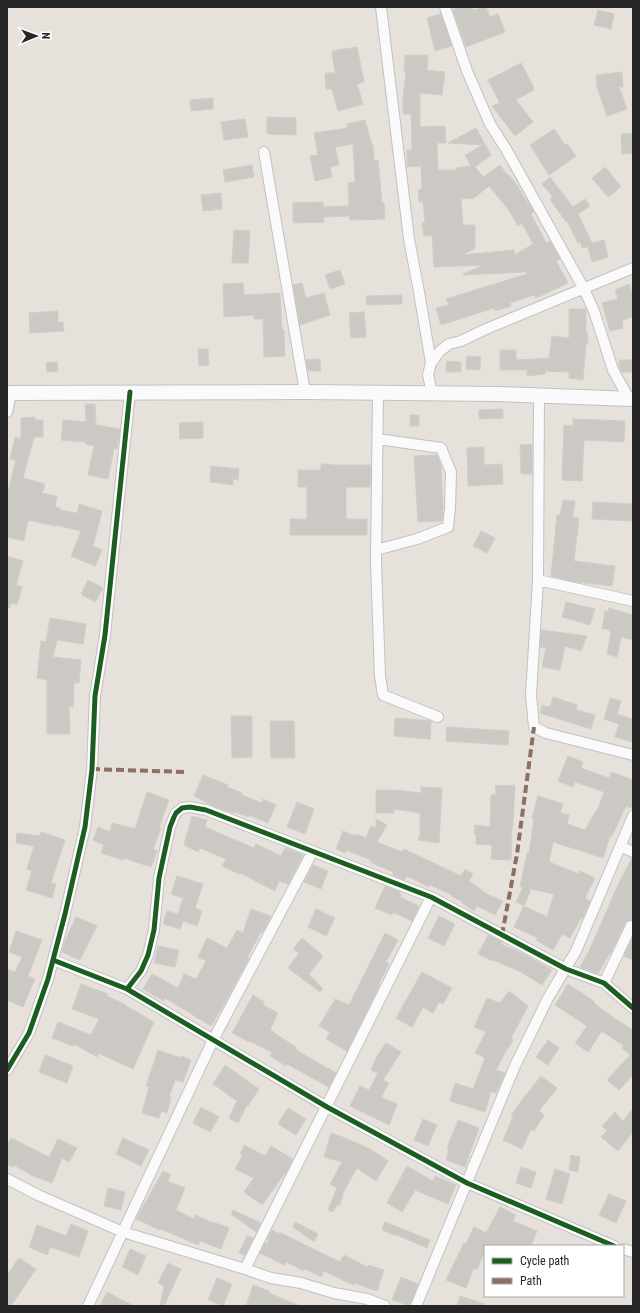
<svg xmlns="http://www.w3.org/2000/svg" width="640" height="1313" font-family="'Roboto Condensed',sans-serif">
<rect width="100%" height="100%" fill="#e6e1db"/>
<path fill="#ccc8c4" stroke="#d1cdc7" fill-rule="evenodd" d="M460 7H472L473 10 486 7 490 17 498 14 505 32 466 47 453 10Z
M598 10 614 14 611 29 594 25Z
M441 14 452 46 435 51 427 18Z
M357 47 364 82 357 84 363 104 338 111 332 89H326L325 73H335L332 51Z
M405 55H428L427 70 445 72 442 95 420 93V127L445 126 446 143H437L438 170H457L456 168 471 166 465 155 483 145 448 143 476 128 491 155 475 167 483 177 500 165 508 176 509 175 520 189H519L534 212 531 214 546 243 550 241 560 259 556 261 568 283 536 298 534 295 510 303 511 306 495 311 494 308 441 325 436 308 449 305 446 299 527 274 526 272 463 275V274L484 265 434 267 432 235 424 236 422 223 425 222 423 202H419L418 190 422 189 421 166 407 167V150H412L411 114H403V98L406 72H404ZM489 186 508 209 518 226 522 223 533 244 515 255 514 250 462 255 475 248V225H463L461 199 474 198Z
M521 63 534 88 533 89 534 90 516 100 533 122 515 136 492 106 500 103 488 80Z
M622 72 623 87H619L627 109 607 116 597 87 596 75Z
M213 98V109L191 111 190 100Z
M267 117 296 118V135L267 134Z
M245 119 248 137 224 140 221 122Z
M365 120 372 145H373L374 161 378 160 382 203H384L385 219 350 220 349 216 323 217 324 222 293 223V203L323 202V207L349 206 348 183 355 182 353 144 335 147 339 165 330 167 332 177 315 181 310 156 318 155 314 133 348 128 347 124Z
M554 129 565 145 567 144 576 156 549 175 530 145Z
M633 133V153L622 154 621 134Z
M252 165 254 177 225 182 223 170Z
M605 167 621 187 608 197 592 178Z
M550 177 573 207 585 199 590 206 578 214 592 243 604 240 608 257 592 262 588 247 582 248 580 242 578 243 567 221 566 222 550 199 553 197 542 184Z
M221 193 222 209 203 211 201 195Z
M234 230 250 231 248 263H232Z
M340 270 345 284 330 289 325 275Z
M243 283 244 295 280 293 282 330H284L285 356 264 357 263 319H254V315L224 317 223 284Z
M302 283 306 298 324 293 330 315 300 325 293 285Z
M629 284 633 295V316L622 321 623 328 610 331 602 303 618 299 615 290Z
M402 295V304L367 305 366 296Z
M569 309H586V332H587L588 344H586L583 380 569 378V372L545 371V374L527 376V370H500V350H516V360L549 358 552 336 569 338Z
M58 311V322H63L64 331 30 333 29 313Z
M364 312 366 337 351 338 349 313Z
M198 349H208L209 365 199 366Z
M467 356 481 357 480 370 466 369Z
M320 359 321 371H308L306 360Z
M619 360H633V372H622L619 366Z
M447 361 461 362V372H446Z
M57 362 58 371 47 372 46 363Z
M85 404H95L96 425 120 429 117 449 114 448 108 479 88 475 94 446 86 444V442L61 440 63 420 86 422Z
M503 409V418L479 419V410Z
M410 415H419V426H410Z
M35 417V420H43V437H34L23 478 45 484 42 493 57 496 55 507 60 508V510L77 513 79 504 102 511 93 546 102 550 95 566 71 556 81 531 55 525V526L28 520 24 541 7 537V495L16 460 10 459 15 437 21 439V418Z
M573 419 625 421 624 442 584 440 582 481 562 480 564 425 573 426Z
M203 422V438L180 439 179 423Z
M532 444V474H521L520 445Z
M484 447V465L502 464 503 484 468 486 467 448Z
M437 455 441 466 443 508 442 521 418 522 414 456Z
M321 464H330V465H371L370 487H346V519H367V535H290V519H307V487H298V470H321Z
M211 466 239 469 238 480 233 479V485L210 482Z
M563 500 575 501 573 517 579 518 574 561 615 566 612 586 576 582 551 576 557 515 560 516Z
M593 502 633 504V521L592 519Z
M481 531 495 538 487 553 473 546Z
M7 556 23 561 16 585 22 587 17 605 11 603 10 608H7Z
M88 580 103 588 95 602 81 594Z
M566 602 595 609 590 625 562 617Z
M609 608 633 615V640L621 637 617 657 607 654 611 632H609L610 630 602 628 605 611 608 612Z
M50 618 86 624 83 644 57 640 53 657 81 660 79 683H74L73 707 69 706 70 734H47V680L37 678 41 641 46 642Z
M541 630 587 636 581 651 565 646 560 670 542 667 546 648 540 647Z
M553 697 577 705 576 710 595 715 591 729 540 713 542 705 550 707Z
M610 698 621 701 617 714 633 719V742L615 737 619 724 604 719Z
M231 716H252V757L232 758Z
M395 718 431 721 430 739 394 736Z
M270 721H294L295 758H271Z
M447 727 509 731 508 745 446 741Z
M568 756 583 762 581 768 609 778 611 772 633 780V803L631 808 626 806 612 836H610L603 858 553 842 549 862 579 874 580 871 595 878 585 898 590 901 583 918H581L570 938 562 934 553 950 536 940 538 938 514 927 524 906 547 917 554 894 531 889 524 906 516 902 523 887H520L527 853H529L534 818H532L538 796 563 804 560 813 569 815 567 824 585 830 599 806 604 792 575 782 573 787 558 781Z
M203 775 228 785 227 787 242 793V795L262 803 263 799 276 805 268 823 249 815V817L235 812 234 813 215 807 194 796Z
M515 785 513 821 511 840H512L511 860 491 859 492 845 476 844V834L474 833 475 825 490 827 491 795H496L495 786Z
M421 787 442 788 439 843 418 840 420 835V813L394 809V813H376V790H396L421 793Z
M147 792 169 800 159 827 161 828 153 849 157 851 151 867 124 858 123 860 101 853 104 845 93 840 98 827 110 832 112 823 135 829Z
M297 802 314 809 305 834 287 827Z
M192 816 207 820 205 827 254 848 256 844 281 856 285 848 303 855 288 884 279 881 275 891 240 873 239 874 222 866 226 859 200 848 198 852 184 845Z
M376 819 387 825 377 842 402 852 404 849 461 876 465 869 473 874 469 881 487 894 503 901 495 915 477 906 474 911 462 903 463 902 451 896 452 895 430 885 429 887 407 876 405 880 392 875 393 872 370 862 371 860 346 850 345 853 336 849 343 831 355 836 356 834 366 838 371 826 376 828Z
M41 832 65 840 51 883 56 884 52 898 26 890 32 871 27 869 34 846 16 843 17 833 40 836Z
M632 858H633V920H628L625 923 610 955 609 954 598 974 580 967 590 949 619 883Z
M313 865 328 871 321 889 304 882Z
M177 876 203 884 195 908 202 911 197 926 183 921 180 929 163 924 167 911 178 914 183 898 171 894Z
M385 886 400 892 399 893 401 894 400 897 419 906 412 921 393 912 392 915 375 908Z
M251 909 271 916 263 932H261L247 958H249L222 1008 211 1026 165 998 164 1001 143 989 152 974 178 988 184 974 196 979 206 961 198 957 207 938 227 948 237 930 243 933Z
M316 909 335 918 326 936 308 927Z
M439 916 455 924 444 946 428 938Z
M76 917 97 926 80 960 62 952 65 941Z
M16 931 42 940 28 976 35 979 23 1007 7 1000V969L15 972 22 957 9 952Z
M385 933 398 940 386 962 389 964 378 985 379 986 347 1051 326 1039 330 1032 319 1026 335 999 349 1005Z
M488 935 502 942 501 944 524 954 552 970 542 985 519 971 493 960V961L478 954Z
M633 937V960L624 956Z
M302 938 323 956 309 974 323 989 320 992 288 968 299 953 293 949Z
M158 946 179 950 175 967 154 963Z
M422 972 452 988 443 1004 439 1002 433 1013 423 1007 412 1027 396 1018Z
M81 984 108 994 107 996 126 1005V1006L154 1022 133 1069 98 1053 97 1057 74 1044 73 1046 52 1038 58 1022 91 1035 99 1019 72 1009Z
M568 984 594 1001 593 1002 615 1019 633 1030V1075L619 1090 607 1080 630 1055 622 1048 624 1046 603 1032H601L588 1052 575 1043 587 1026 555 1005Z
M509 991 528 1006 511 1038 513 1040 509 1047H508L496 1070 505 1073 496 1093 491 1091 485 1112 450 1101 455 1083 473 1089 485 1058 475 1053 486 1032 474 1027 487 998 500 1003Z
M253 995 264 1002 263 1005 278 1013 270 1030 297 1048 296 1050 336 1073 329 1087 287 1064 286 1066 270 1056 272 1052 249 1041V1042L232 1033Z
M548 1040 559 1048 548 1065 536 1057Z
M386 1043 401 1052 383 1080 389 1083 381 1097 397 1104 389 1125 350 1106 360 1086 369 1090 378 1073 371 1070 377 1056Z
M158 1050 181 1058V1056L191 1060 183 1082 175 1080 169 1097H171L167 1113 161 1111 159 1118 142 1113 149 1087 146 1086Z
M45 1055 73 1066 67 1083 39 1072Z
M225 1065 259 1089 248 1106 247 1105 238 1123 229 1118 237 1101 213 1084Z
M541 1076 557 1088 539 1111 544 1115 534 1131 531 1129 522 1149 503 1140 513 1117 511 1116 522 1100Z
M201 1107 219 1117 210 1132 193 1123Z
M288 1108 306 1119 296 1135 278 1124Z
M633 1108V1132L618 1151 601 1137 607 1131 602 1126 615 1112 623 1121Z
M423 1119 437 1125 428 1146 414 1140Z
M458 1120 479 1128 465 1167 446 1160 449 1149 447 1148Z
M331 1133 343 1137 370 1149 388 1161 376 1181 357 1168 342 1195 343 1196 339 1206 337 1205 333 1212 328 1210 337 1188 330 1184 342 1162 324 1157Z
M11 1138 49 1157 58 1139 77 1148 69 1162 62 1158 52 1183 33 1176 14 1165 13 1167 7 1164V1145Z
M123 1138 149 1150 141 1166 116 1154Z
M244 1145 265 1156 271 1146 293 1159 286 1173H285L262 1205 244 1192 254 1178 235 1169 243 1155 240 1154Z
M571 1155 580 1157 578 1172 569 1170Z
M407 1166 433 1181 435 1176 456 1185 448 1204 415 1190 402 1212 387 1203Z
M521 1167 536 1172 531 1188 516 1183Z
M555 1169 570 1174 562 1204 546 1199Z
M163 1171 171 1175 167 1181 185 1188 176 1210 194 1219 195 1215 213 1223V1222L229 1228 221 1249 200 1241 198 1245 161 1229 160 1230 136 1219Z
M108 1188 125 1192 121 1210 104 1206Z
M609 1194 626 1201 616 1223 599 1215Z
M500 1207 516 1215 513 1221 537 1231 531 1246H485V1251L477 1270 474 1268 466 1288 446 1280 464 1243 466 1244 474 1227 486 1233Z
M233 1210 261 1223 256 1232 231 1214Z
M295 1222 318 1234 314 1242 293 1227Z
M385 1222 430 1240 427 1248 397 1235V1236L382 1230Z
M71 1224 88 1231 79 1257 50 1247 47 1255 29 1247 37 1225 66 1236Z
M272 1230 279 1234V1232L340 1262 344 1255 367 1267 368 1265 384 1270 377 1291 354 1283 353 1285 324 1271 321 1277 305 1269 304 1271 286 1262 284 1265 260 1253 265 1243 267 1244 269 1241 267 1240Z
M247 1236 253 1238 245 1255 239 1253Z
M130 1249 146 1256 138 1275 122 1267Z
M19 1258 36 1269 11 1306H7V1275Z
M168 1263 181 1269 164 1306H160L164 1286 158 1283Z
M401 1277 418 1284 410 1306 392 1300Z
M217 1278 232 1284 223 1306 208 1300Z
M253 1285 269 1291V1293L300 1306H246Z
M107 1292 134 1306H100Z
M460 1296 485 1304 484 1306H457Z"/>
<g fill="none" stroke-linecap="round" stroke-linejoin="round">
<defs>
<path id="street" d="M381 7 409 239 419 292 431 363
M445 7 467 71 490 124 506 149 584 289 594 311 613 370 629 399
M264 152 305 392
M378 393 376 562 380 676 383 695 438 717
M432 393 428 375 431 363 440 351 449 344 461 341 486 329 633 268
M539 396 538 580 531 695 534 727 546 733 633 755
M7 412 11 393
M376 550 417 539 448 527 450 508 451 472 441 448 378 439
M538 580 633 601
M620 846 633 852
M53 960 127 989 327 1107 467 1183 614 1246
M604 983 631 926H633
M127 989 141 971 148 955 154 930 159 878 170 827 174 817 176 813 182 808 190 807 206 810 431 897 566 969 604 983 633 1008
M7 1070 29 1033 48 979 65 914 85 827 92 769 95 696 105 635 130 392
M7 1179 38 1195 123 1232 245 1269 271 1278 301 1283 334 1293 367 1299 385 1306
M623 1249 633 1252
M245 1269 431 897
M88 1306 213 1040 313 851
M416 1306 514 1068 548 998 576 951 633 816"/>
<path id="secondary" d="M7 393 305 392 498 394 633 399"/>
</defs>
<use href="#street" stroke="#c2c1c2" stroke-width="12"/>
<use href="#secondary" stroke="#c2c1c2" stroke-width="16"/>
<use href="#street" stroke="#fbfafa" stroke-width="10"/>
<use href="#secondary" stroke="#fbfafa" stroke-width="14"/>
<path stroke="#8d6e63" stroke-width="4" stroke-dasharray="8 4" stroke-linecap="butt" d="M92 769 185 772
M502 935 517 854 534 727"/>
<defs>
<path id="cycleway" d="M53 960 127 989 327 1107 467 1183 614 1246
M127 989 141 971 148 955 154 930 159 878 170 827 174 817 176 813 182 808 190 807 206 810 431 897 566 969 604 983 633 1008
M7 1070 29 1033 48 979 65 914 85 827 92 769 95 696 105 635 130 392"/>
</defs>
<use href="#cycleway" stroke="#fff" stroke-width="8"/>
<use href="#cycleway" stroke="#1b5e20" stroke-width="5"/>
</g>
<rect width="640" height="1313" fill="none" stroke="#262626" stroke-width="16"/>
<rect x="484" y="1245" width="140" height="52" fill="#ffffff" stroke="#a8a8a8"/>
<rect x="492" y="1258" width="20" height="6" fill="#1b5e20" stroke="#a8a8a8"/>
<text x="520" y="1265" font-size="12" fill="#262626">Cycle path</text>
<rect x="492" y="1278" width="20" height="6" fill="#8d6e63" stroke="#a8a8a8"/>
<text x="520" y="1285" font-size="12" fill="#262626">Path</text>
<g transform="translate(36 36) rotate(89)" stroke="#ffffff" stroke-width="3" paint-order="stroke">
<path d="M0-3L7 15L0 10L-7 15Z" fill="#262626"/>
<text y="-6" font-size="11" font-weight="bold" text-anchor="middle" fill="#262626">N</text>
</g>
</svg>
